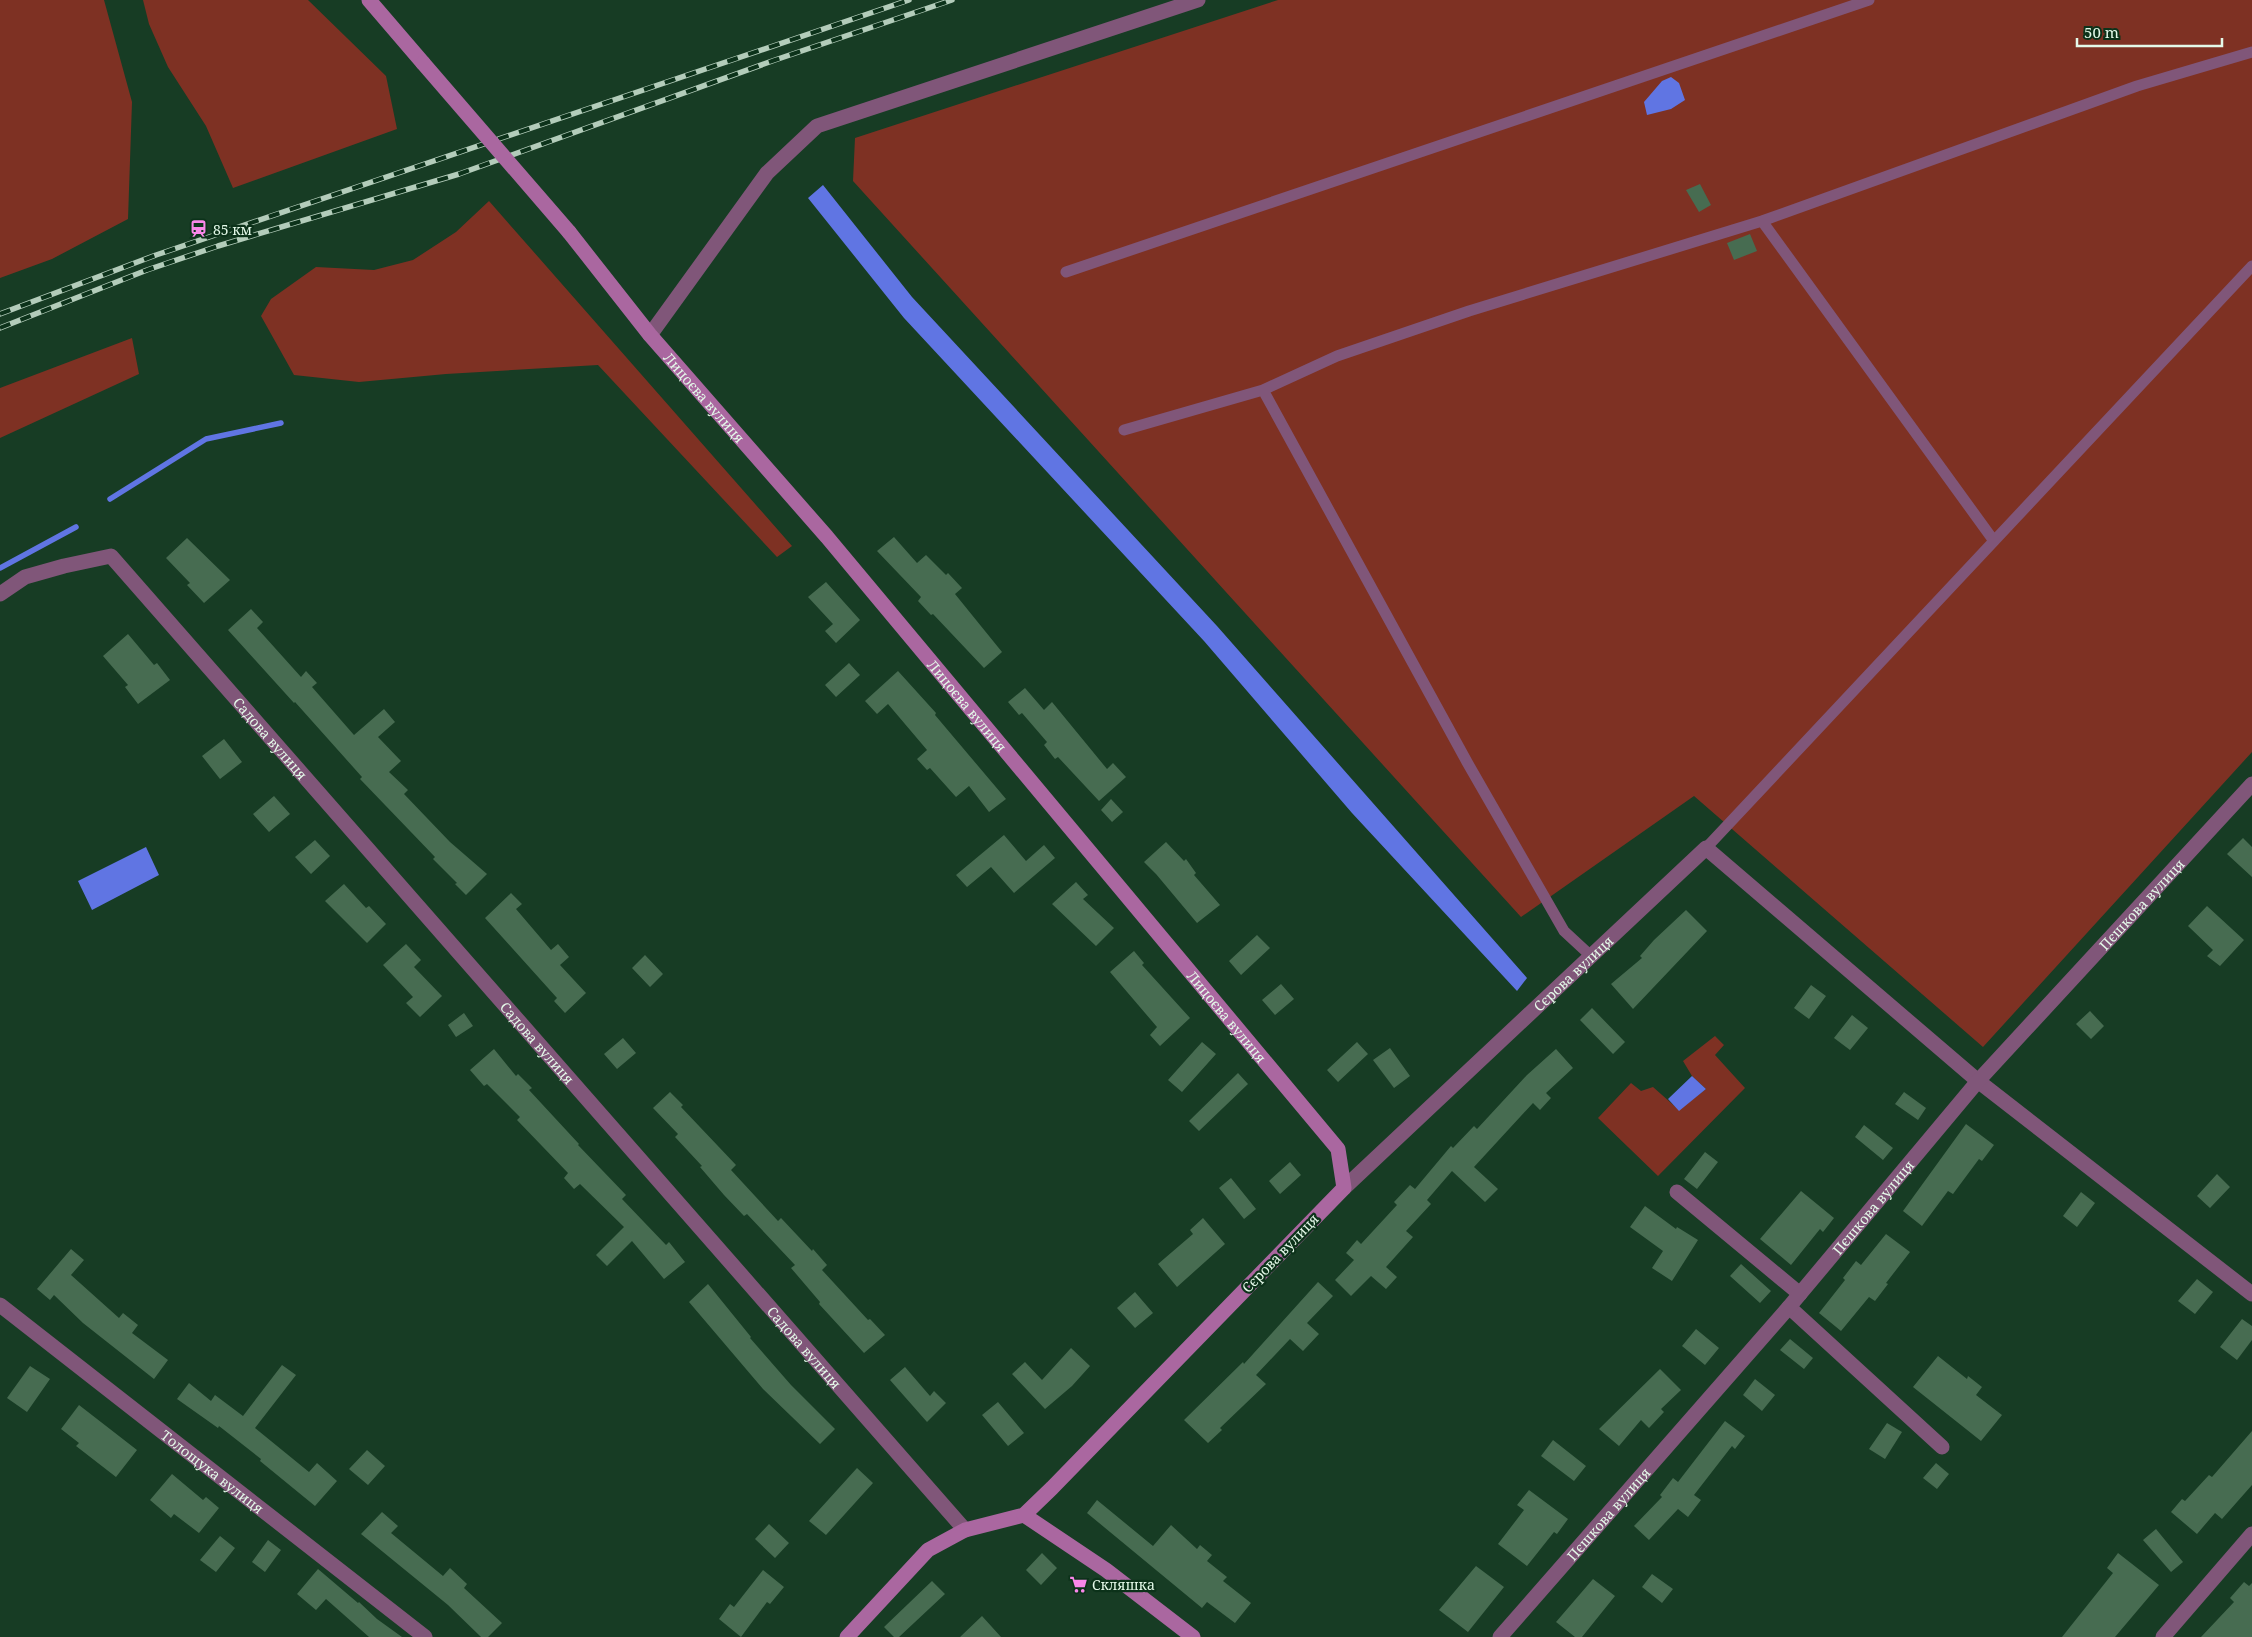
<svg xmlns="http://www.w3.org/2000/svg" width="2252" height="1637" font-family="'Noto Serif',serif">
<rect width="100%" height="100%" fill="#173c24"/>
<path fill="#7e3123" d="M0 0H104L132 102 128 219 52 259 0 278Z
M143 0H308L386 76 397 129 233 188 206 126 168 67 149 24Z
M1278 0H2252V752L1983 1047 1694 796 1521 917 853 181 855 138Z
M489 201 792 546 777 557 598 365 446 374 359 382 294 375 261 316 271 299 316 267 374 270 413 260 456 232Z
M132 338 139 374 0 438V388Z
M1715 1036 1724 1045 1715 1055 1745 1088 1658 1176 1598 1118 1631 1083 1641 1091 1653 1087 1679 1110 1706 1089 1692 1076 1683 1061Z"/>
<path fill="#6075e3" d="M1671 77 1679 83 1685 100 1671 109 1647 115 1644 102 1662 81Z
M823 185 912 297 1217 626 1527 978 1517 991 1352 813 1204 641 904 318 808 198Z
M146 847 159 875 92 910 78 881Z
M1692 1076 1706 1089 1679 1111 1668 1099Z"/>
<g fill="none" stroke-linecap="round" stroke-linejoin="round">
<path stroke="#6075e3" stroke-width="5.5" d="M110 499 206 439 281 423
M0 568 76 527"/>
</g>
<path fill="#476c51" d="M1700 184 1711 205 1699 212 1686 190Z
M1750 234 1757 251 1734 260 1727 243Z
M894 537 917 563 926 555 946 575 948 573 962 588 955 594 1002 652 984 668 933 614 931 615 918 601 921 597 877 551Z
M187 538 230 580 204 603 187 585 190 583 166 558Z
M826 582 860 620 836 643 825 631 833 624 808 597Z
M251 609 263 622 257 628 301 677 306 671 317 683 312 687 354 735 384 709 395 722 378 737 401 761 389 772 408 790 404 794 450 842 487 874 466 895 455 884 457 883 433 859 435 857 360 779 362 777 295 702 294 703 228 630Z
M128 634 154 665 157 663 170 680 138 704 125 687 128 685 103 656Z
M849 663 860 675 836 697 825 685Z
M898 671 936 713 935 715 1006 799 989 812 969 786 956 797 930 768 927 770 917 759 927 750 888 704 877 714 865 701Z
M1025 688 1044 710 1052 702 1107 769 1113 763 1126 777 1099 801 1058 757 1055 759 1044 745 1047 742 1022 713 1019 715 1008 702Z
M224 739 242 762 220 779 202 756Z
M274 796 290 814 269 832 253 814Z
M1111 799 1123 812 1112 822 1101 810Z
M1004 835 1026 861 1044 845 1055 858 1014 893 991 867 967 887 956 875Z
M2243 838 2252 847V877L2227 854Z
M315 840 330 856 311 874 295 857Z
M1166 842 1184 861 1186 859 1196 873 1194 875 1220 905 1197 923 1156 874 1144 862Z
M1076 882 1088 895 1083 899 1114 928 1096 946 1052 904Z
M344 884 366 908 369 906 386 924 367 943 325 901Z
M511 893 522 904 516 909 551 950 558 944 569 957 560 965 586 993 565 1013 554 1001 557 998 485 918Z
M2207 906 2244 940 2220 966 2207 956 2213 950 2188 926Z
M1686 910 1707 931 1633 1009 1611 984 1642 958 1640 956 1654 940Z
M1257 935 1270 948 1241 975 1229 961Z
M406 944 421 960 414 967 442 996 420 1017 406 1003 413 997 383 965Z
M1134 951 1144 963 1142 965 1190 1018 1160 1046 1150 1035 1157 1027 1110 972Z
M645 955 663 974 650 987 632 968Z
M1281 984 1294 999 1275 1015 1262 1000Z
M1811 985 1826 996 1809 1019 1794 1008Z
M1592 1008 1625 1042 1613 1054 1580 1020Z
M2090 1011 2104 1026 2091 1039 2076 1024Z
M464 1013 473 1026 456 1037 448 1025Z
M1852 1015 1868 1028 1850 1050 1834 1038Z
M623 1038 636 1053 617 1069 604 1054Z
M1202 1042 1216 1054 1182 1092 1168 1080Z
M1357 1042 1368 1054 1338 1082 1327 1070Z
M1390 1048 1410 1076 1394 1088 1373 1060Z
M494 1049 516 1076 518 1074 532 1088 529 1090 579 1144 578 1145 626 1195 622 1199 666 1245 669 1242 685 1262 664 1279 632 1241 607 1266 596 1255 624 1227 580 1184 574 1189 564 1178 568 1173 517 1120 520 1117 487 1084 484 1086 470 1070Z
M1556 1049 1573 1068 1546 1093 1551 1098 1540 1110 1533 1103 1474 1167 1498 1189 1485 1202 1452 1171 1427 1200 1431 1204 1406 1231 1413 1237 1386 1267 1397 1277 1386 1289 1371 1276 1351 1296 1335 1280 1354 1260 1346 1253 1357 1240 1361 1244 1397 1205 1394 1202 1410 1185 1415 1189 1451 1146 1453 1148 1474 1126 1477 1129 1527 1075Z
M1238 1073 1248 1084 1199 1131 1189 1121Z
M670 1092 683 1105 681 1107 736 1165 731 1170 778 1221 781 1218 812 1251 813 1249 827 1265 822 1270 868 1320 870 1319 885 1335 864 1353 819 1304 820 1302 791 1268 795 1265 747 1214 744 1216 724 1195 700 1167 702 1166 675 1137 678 1134 653 1108Z
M1904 1092 1926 1108 1918 1120 1895 1104Z
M1966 1124 1994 1145 1982 1161 1979 1159 1953 1194 1948 1191 1922 1226 1903 1211Z
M1864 1125 1893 1148 1883 1160 1855 1137Z
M1705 1152 1718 1162 1697 1189 1684 1179Z
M1290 1162 1301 1175 1280 1194 1269 1181Z
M2217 1174 2230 1187 2210 1208 2197 1196Z
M1231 1178 1256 1209 1244 1219 1219 1188Z
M1801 1191 1834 1218 1823 1232 1820 1229 1791 1265 1760 1239Z
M2081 1192 2095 1203 2077 1227 2063 1216Z
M1645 1206 1676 1229 1677 1227 1698 1240 1672 1281 1652 1268 1663 1251 1630 1227Z
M1203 1218 1225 1244 1177 1287 1158 1264 1193 1234 1190 1230Z
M1886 1234 1910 1252 1886 1283 1888 1284 1875 1301 1869 1297 1841 1331 1819 1313 1845 1280 1843 1278 1856 1261 1861 1265Z
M71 1249 84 1260 71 1275 119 1318 123 1313 138 1325 132 1333 168 1360 154 1379 83 1323 54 1295 50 1300 37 1289Z
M1741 1264 1771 1291 1760 1303 1730 1276Z
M2197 1279 2213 1292 2195 1314 2178 1301Z
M1318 1282 1333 1296 1307 1323 1319 1334 1303 1351 1290 1339 1256 1375 1266 1384 1220 1428 1222 1430 1208 1443 1184 1420 1243 1362 1244 1364Z
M708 1284 751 1337 750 1338 791 1385 835 1429 820 1444 763 1389 689 1302Z
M1135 1292 1153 1313 1135 1328 1117 1308Z
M2242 1319 2252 1326V1340L2237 1360 2220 1347Z
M1696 1329 1719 1348 1705 1365 1682 1346Z
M1790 1339 1813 1358 1804 1369 1780 1350Z
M1071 1348 1090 1366 1072 1386 1045 1409 1012 1374 1025 1362 1042 1380Z
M1938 1356 1967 1379 1968 1376 1982 1387 1976 1395 2002 1415 1981 1441 1913 1387Z
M282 1365 296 1375 255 1428 309 1472 317 1463 337 1481 315 1506 260 1461 261 1459 219 1426 218 1428 177 1399 189 1383 211 1401 215 1395 243 1416Z
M30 1366 50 1379 27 1412 7 1398Z
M905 1367 930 1396 934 1391 946 1403 927 1422 890 1380Z
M1660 1369 1681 1390 1661 1409 1664 1412 1649 1428 1641 1420 1619 1446 1599 1429Z
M1755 1379 1775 1395 1762 1411 1743 1395Z
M998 1402 1024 1433 1008 1446 982 1415Z
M79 1405 137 1450 116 1477 76 1446 79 1443 61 1429Z
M1725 1421 1745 1436 1735 1449 1732 1446 1694 1495 1701 1500 1688 1517 1678 1509 1649 1540 1634 1526 1662 1497 1660 1495 1673 1478 1678 1482Z
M1887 1423 1902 1432 1885 1459 1869 1449Z
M2252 1431V1485L2222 1519 2215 1513 2197 1534 2171 1512 2182 1499 2185 1501 2209 1475 2212 1477Z
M1553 1440 1586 1466 1574 1481 1541 1456Z
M367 1450 385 1466 368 1485 349 1469Z
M1936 1463 1949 1474 1937 1489 1923 1478Z
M857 1468 873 1483 826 1535 809 1521Z
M172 1474 203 1500 206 1497 219 1508 199 1533 174 1514 171 1518 150 1500Z
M1529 1490 1568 1519 1557 1534 1554 1532 1527 1566 1498 1544 1524 1510 1517 1505Z
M1097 1500 1153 1546 1171 1525 1197 1549 1200 1545 1212 1555 1207 1561 1227 1577 1223 1581 1251 1603 1235 1623 1207 1602 1202 1608 1087 1513Z
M382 1512 398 1526 391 1533 443 1576 450 1568 467 1584 464 1588 502 1623 488 1637H481L448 1605 361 1534Z
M769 1524 789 1543 775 1558 755 1539Z
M2156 1529 2183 1562 2171 1572 2143 1540Z
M220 1536 235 1548 216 1572 200 1560Z
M268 1540 281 1550 265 1572 252 1562Z
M1042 1553 1057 1568 1041 1585 1026 1570Z
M2118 1553 2159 1585 2115 1637H2062L2113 1573 2107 1568Z
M1476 1566 1504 1587 1468 1632 1439 1610Z
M318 1569 358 1603 359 1602 377 1619 402 1637H369L326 1599 316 1610 297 1594Z
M763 1570 784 1587 770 1604 767 1602 741 1637 719 1619 730 1604 734 1607Z
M1652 1574 1673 1589 1662 1603 1642 1587Z
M1593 1579 1615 1596 1582 1637H1575L1556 1622Z
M932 1581 945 1594 899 1637H894L884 1627Z
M2244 1582 2249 1586 2252 1583V1637H2201L2234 1602 2230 1598Z
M982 1616 1001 1637H960Z"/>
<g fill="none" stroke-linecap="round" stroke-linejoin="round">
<path stroke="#805679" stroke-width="11" d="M1762 221 1994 541
M1066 272 1869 0
M1263 390 1467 762 1564 931 1591 956
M1124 430 1263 390 1337 356 1469 311 1762 221 2137 86 2252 52
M1706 848 2252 266"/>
<g stroke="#805679" stroke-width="15">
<path d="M650 335 767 173 817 126 1198 0"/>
<path id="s1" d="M0 594 25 577 64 566 111 556 965 1530"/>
<path id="s2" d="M1344 1188 1706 848 1978 1081 2252 1294"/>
<path d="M1677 1192 1800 1294"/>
<path id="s3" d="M0 1305 425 1637"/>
<path d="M1789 1307 1942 1447"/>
<path id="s4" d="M1500 1637 1789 1307 1978 1081 2252 784"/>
<path d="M2163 1637 2252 1534"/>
</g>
<g stroke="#aa67a0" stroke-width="15">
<path d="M369 0 423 63"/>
<path id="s5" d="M569 232 650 335 827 537 1338 1149 1344 1188 1052 1488 1024 1515 965 1530 928 1550 847 1637"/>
<path d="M1024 1515 1106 1570 1193 1637"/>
</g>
<defs>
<path id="rail" d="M0 314 156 255 909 0
M0 328 147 270 218 246 459 174 775 60 952 0"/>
</defs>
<use href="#rail" stroke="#b3ccba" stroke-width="5.5"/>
<use href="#rail" stroke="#0c321a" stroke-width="4" stroke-dasharray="11" stroke-linecap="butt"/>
<path stroke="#aa67a0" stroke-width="15" d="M423 63 569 232"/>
</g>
<defs>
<symbol id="station-bare" viewBox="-9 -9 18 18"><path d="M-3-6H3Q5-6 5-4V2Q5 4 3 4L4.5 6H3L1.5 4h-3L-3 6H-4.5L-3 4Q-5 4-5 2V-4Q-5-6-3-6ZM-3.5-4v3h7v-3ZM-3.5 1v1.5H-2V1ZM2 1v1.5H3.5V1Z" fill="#f987e9" stroke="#0c321a" stroke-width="2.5" paint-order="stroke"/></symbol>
<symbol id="supermarket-bare" viewBox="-9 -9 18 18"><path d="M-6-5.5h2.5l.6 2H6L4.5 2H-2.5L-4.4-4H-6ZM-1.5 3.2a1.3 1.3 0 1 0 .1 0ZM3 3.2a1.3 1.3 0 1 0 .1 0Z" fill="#f987e9" stroke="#0c321a" stroke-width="2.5" paint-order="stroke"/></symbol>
</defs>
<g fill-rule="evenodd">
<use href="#station-bare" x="186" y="216" width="25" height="25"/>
<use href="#supermarket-bare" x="1066" y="1572" width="25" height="25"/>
</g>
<g text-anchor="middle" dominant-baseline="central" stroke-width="4.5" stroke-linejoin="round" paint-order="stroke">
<g font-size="14" fill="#e4f9e9" stroke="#0c321a" text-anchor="start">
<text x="213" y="229">85 км</text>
<text x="1092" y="1584">Скляшка</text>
</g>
<g font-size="14" fill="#e4f9e9" stroke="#0c321a">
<text stroke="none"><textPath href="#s5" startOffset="214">Лицоєва вулиця</textPath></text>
<text stroke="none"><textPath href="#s5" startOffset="619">Лицоєва вулиця</textPath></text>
<text stroke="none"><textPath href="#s1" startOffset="361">Садова вулиця</textPath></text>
<text stroke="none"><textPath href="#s4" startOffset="974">Пєшкова вулиця</textPath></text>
<text stroke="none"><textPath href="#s2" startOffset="314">Сєрова вулиця</textPath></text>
<text stroke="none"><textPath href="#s5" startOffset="1024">Лицоєва вулиця</textPath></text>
<text stroke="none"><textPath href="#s1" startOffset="766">Садова вулиця</textPath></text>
<text stroke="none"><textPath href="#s4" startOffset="569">Пєшкова вулиця</textPath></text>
<text transform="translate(1280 1253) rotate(-46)">Сєрова вулиця</text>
<text stroke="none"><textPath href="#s1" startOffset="1171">Садова вулиця</textPath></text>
<text stroke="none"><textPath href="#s3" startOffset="270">Толощука вулиця</textPath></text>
<text stroke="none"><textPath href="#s4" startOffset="164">Пєшкова вулиця</textPath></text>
</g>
</g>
<path d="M2077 38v8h145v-8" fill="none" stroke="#e4f9e9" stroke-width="2.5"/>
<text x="2084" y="38" font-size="15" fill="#e4f9e9" stroke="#0c321a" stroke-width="4" paint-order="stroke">50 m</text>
</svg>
